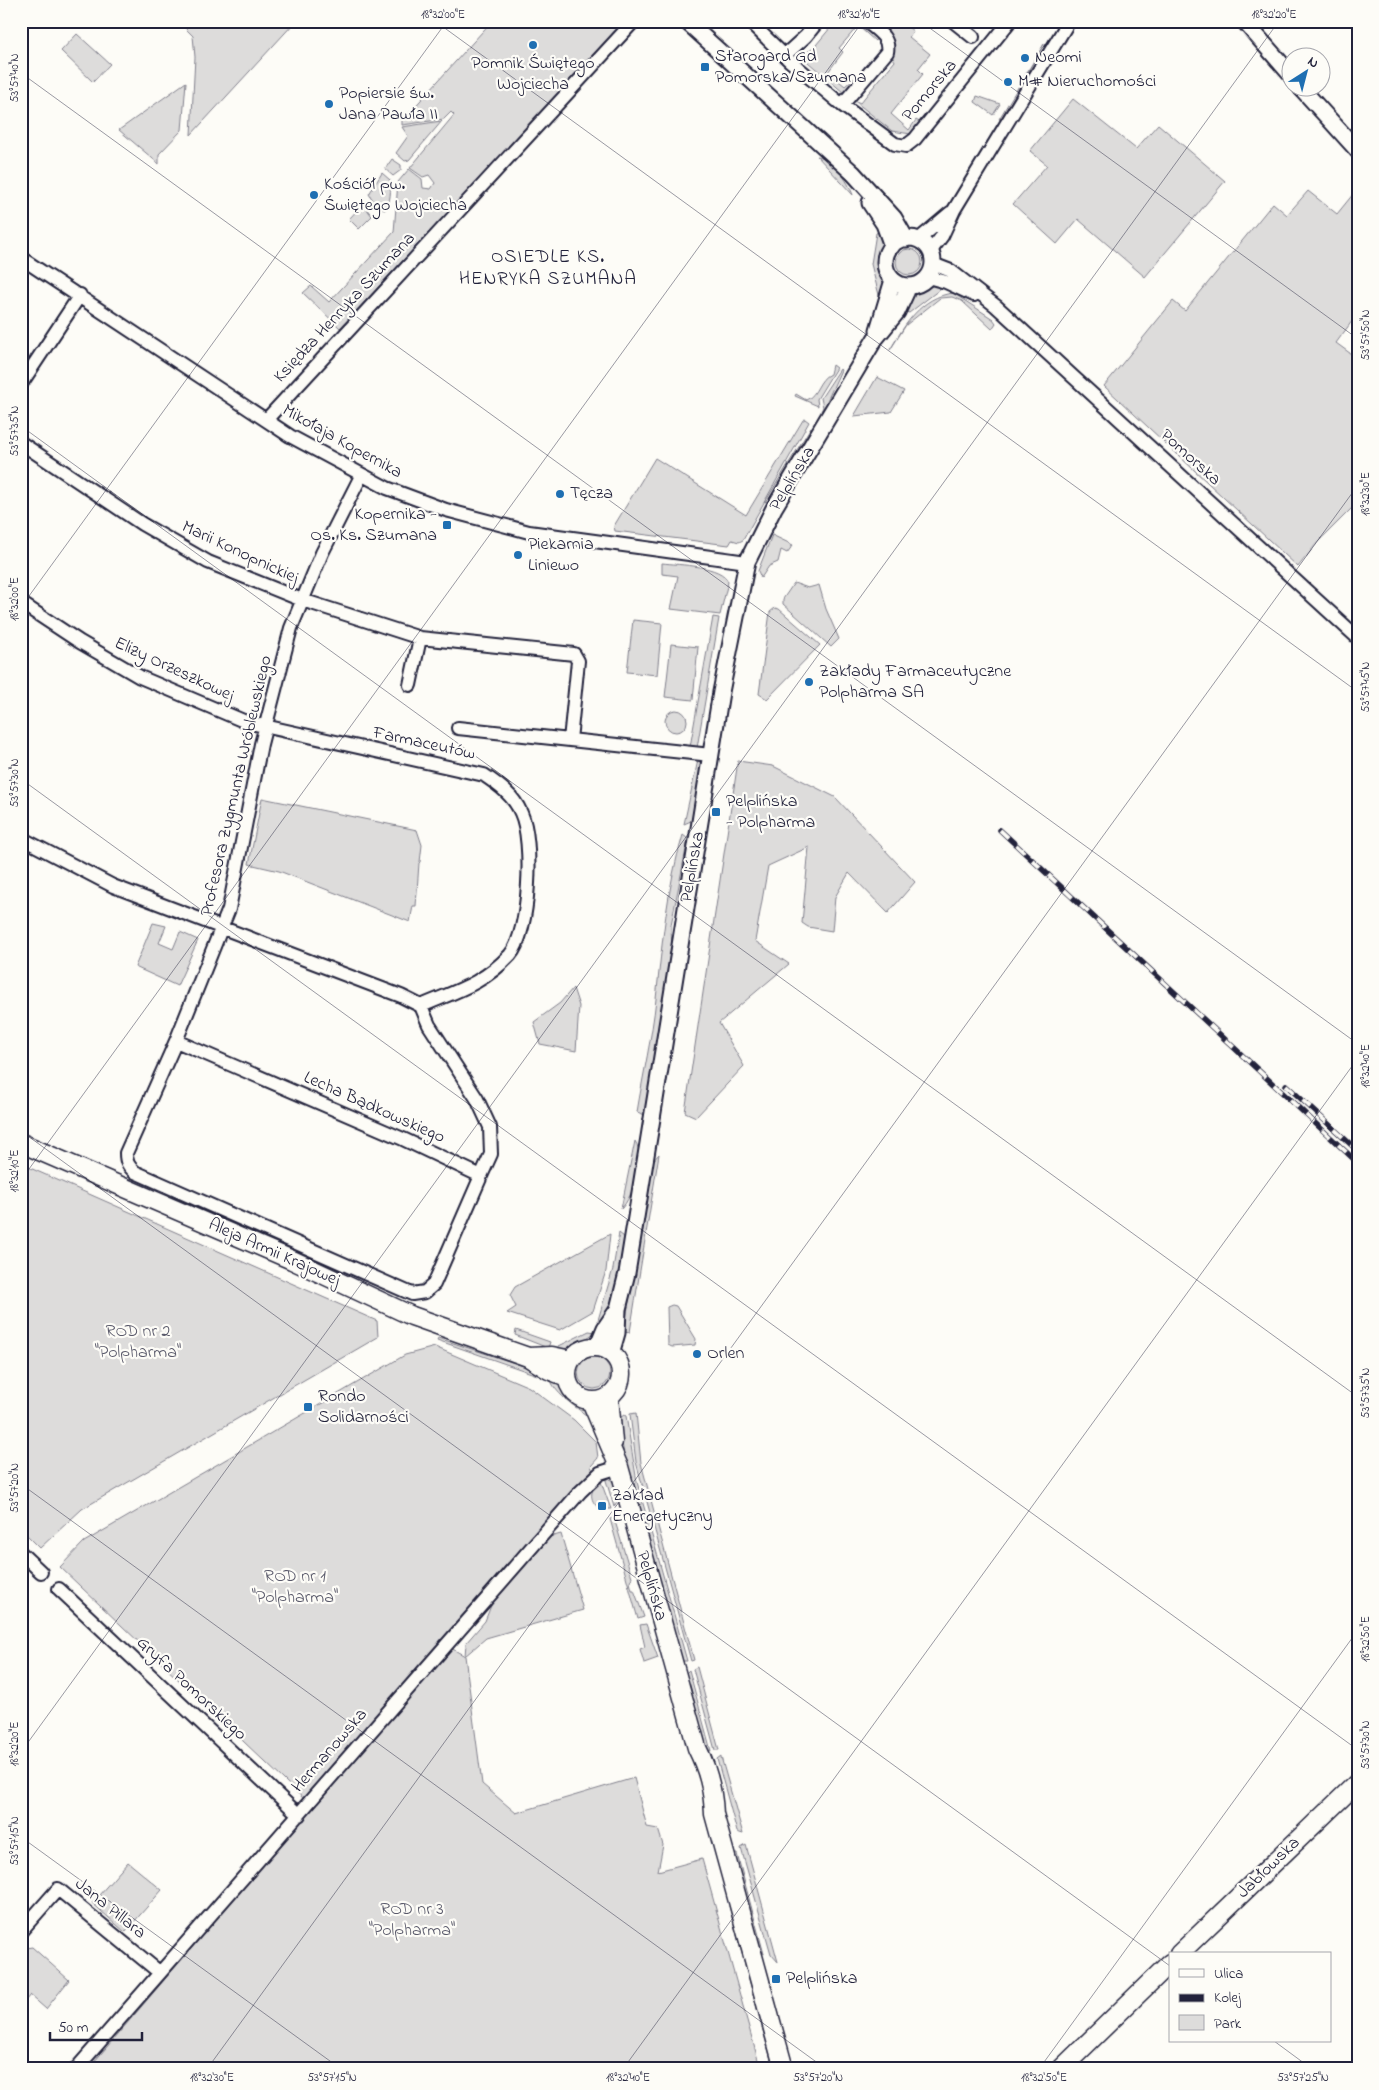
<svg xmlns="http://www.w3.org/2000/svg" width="1379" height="2090" font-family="'Indie Flower',sans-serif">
<rect width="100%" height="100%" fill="#fdfcf7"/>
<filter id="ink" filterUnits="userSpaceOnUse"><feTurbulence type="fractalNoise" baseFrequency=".02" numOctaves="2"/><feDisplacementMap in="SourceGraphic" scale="10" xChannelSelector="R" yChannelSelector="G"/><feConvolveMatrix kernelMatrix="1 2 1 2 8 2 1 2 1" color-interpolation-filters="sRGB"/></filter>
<g filter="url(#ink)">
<path fill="#dddcdb" stroke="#807f8b" d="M178 21H296L191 135 195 57 193 36Z
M492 21H626L340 328 303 293 311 286 329 302 394 232 398 182 409 169 422 179 423 188 431 189 435 183 429 175 423 177 410 168 454 115 451 112 444 119 402 125V121Z
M836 21H862L878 35 875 41 858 26 839 48 843 52 828 72 845 86 853 79 856 81 844 93 794 50 802 56 816 45Z
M872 21H900L913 31 909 37 930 54 918 69 923 74 891 114 909 130 916 120 921 123 911 134 892 131 852 99 860 103 895 61Z
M77 34 110 64 93 82 61 51Z
M1044 44 1001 120 999 119Z
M186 82 182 130 159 154V164L119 130Z
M977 96 1000 104 993 115 975 102Z
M1073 99 1136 149 1158 124 1225 181 1145 277 1078 219 1057 244 1013 204 1047 165 1030 151Z
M442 121 409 160 405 161 396 153 408 136 402 127Z
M817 156C833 158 848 181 853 195Z
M392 159 401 165V170L393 176 385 169Z
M382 173 390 180C391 189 391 203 385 210L378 208 369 194Z
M1308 191 1337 214 1354 193 1358 196V313L1336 343 1358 359V502L1317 543 1298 567 1104 386 1173 301 1185 311 1273 203 1287 215Z
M363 204 372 216 359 229 349 219Z
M882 230C884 255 874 258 887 284L880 299 871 264 876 233Z
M896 262a13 13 0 1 1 26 0a13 13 0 1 1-26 0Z
M931 284 941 285 939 290 909 313 903 311 910 296Z
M953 293 993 319 996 323 992 329 962 301 952 297 940 298 906 325 890 350C905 324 921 297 953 293Z
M832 365 836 368 817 399 818 406 795 396 796 394 806 400C818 395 818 379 830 374Z
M840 369 841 370 827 401V407L821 411 823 407 821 398Z
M877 377 904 391 891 412 854 416Z
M805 419 809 422 743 540 739 542 732 540 729 545 615 531 614 526 655 458 746 515 803 420Z
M811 427 810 435 771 500 765 502Z
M772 535 793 545 787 553 781 550 778 562 769 566 761 578 758 571Z
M662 563C678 565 723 565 728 582L720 615 671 609 678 576 662 574Z
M794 583 808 588 819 585 826 609 839 639 831 647 783 604V599Z
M775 608 779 609 820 645 767 699 759 694 770 612Z
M713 617 719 618 697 748 690 747Z
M633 620 662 623 657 675 627 672Z
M671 644 698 647 693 700 665 697Z
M665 721a11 11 0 1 1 22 0a11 11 0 1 1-22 0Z
M698 760 702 765 695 816 691 821 684 824Z
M738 761 773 766 835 797 915 882 888 913 849 873 835 897 832 931 808 927 802 923 809 847 768 866 755 941 789 964 719 1023 744 1066 696 1117 685 1112Z
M262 798 417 830 422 845 420 862 419 863 416 906H413L410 922 279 871 249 864Z
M683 835 688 839 671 925 672 953 645 1115 637 1112C643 1075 652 1037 656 999 662 945 667 887 683 835Z
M153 923 166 926 159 943 173 949 180 932 198 940 177 986 135 967Z
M573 988 579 1006 576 1051 540 1044 534 1022 560 1003Z
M635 1141C646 1157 633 1197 621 1209Z
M659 1154 630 1332 624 1331 652 1162Z
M21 1164 377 1321 378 1337 82 1509 40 1548 21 1529Z
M619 1233 624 1237C625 1265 615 1301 599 1324L598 1320 613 1269Z
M610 1234 606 1271 593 1311 560 1330 507 1313 516 1307 510 1295 515 1287Z
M672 1305 676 1306 696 1339 695 1345 672 1347 668 1345 667 1307Z
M516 1330 550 1342 548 1348 515 1335Z
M589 1331 596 1332 573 1347 557 1350 559 1346Z
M438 1338 542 1372 540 1376 437 1340Z
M435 1347 529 1387 574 1420 596 1442 598 1458 591 1466 593 1471 511 1566 508 1563 305 1800 60 1567 84 1542 405 1355Z
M578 1373a16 16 0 1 1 32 0a16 16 0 1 1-32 0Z
M550 1377C560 1382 563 1391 570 1398 577 1404 584 1407 590 1414L587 1416C575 1406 553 1393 550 1377Z
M636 1413 641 1463 694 1660 691 1661 636 1462 630 1414Z
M624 1415 626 1416 637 1482 687 1661H681L629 1477 617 1420Z
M605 1477C616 1480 617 1490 618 1500L614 1507Z
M600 1479 611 1509H600C587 1499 591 1489 600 1479Z
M614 1518 632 1577 630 1582 632 1590H634L644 1617 638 1619 610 1519Z
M561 1534 583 1610 486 1638 465 1656 482 1784 516 1813 634 1778 647 1827 658 1829 663 1845 658 1871 702 1859 760 2067 759 2069H88L449 1647 465 1656 466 1643 485 1621 492 1603 520 1566 546 1538Z
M646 1624 658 1658 644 1663 640 1649 645 1647 640 1625Z
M697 1667 719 1750H715L693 1669Z
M689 1670 711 1751 705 1748 685 1674Z
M721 1756V1757L743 1834 737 1832 717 1759Z
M746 1845 778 1962 771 1954 741 1848Z
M735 1854H737L764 1954 756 1941 734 1860Z
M128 1862 162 1890 125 1932 92 1903Z
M729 1906H732L773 2053 771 2060Z
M32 1947 69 1980 46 2009 30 1995 21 2006V1949Z"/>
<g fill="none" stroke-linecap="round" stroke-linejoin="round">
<defs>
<path id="minor" d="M749 21 790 61 842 105 895 144 906 146 915 139 1010 21
M953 21 973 37
M785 55 806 36 818 21
M842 105 887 52C890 37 876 30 866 21
M918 240 950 213
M930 252 942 236 954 210 1069 21
M21 258 290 436 387 488 446 510 529 532 747 562
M933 264 951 271 996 306 1358 638
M928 277 946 282 974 295
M21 384 80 295
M266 420 634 21
M21 443 142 524 208 562 302 600 420 638 574 654 578 661 570 740 711 755
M361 476 322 553 291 628 261 744 229 909 176 1041 126 1153C126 1162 128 1166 135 1172L412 1294 425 1292 434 1284 481 1176
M21 603 80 642 140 677 246 722 484 775C499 785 514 796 521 813 534 841 530 932 510 955 483 984 456 991 421 1006L401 996 113 886 21 838
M410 685 420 638
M458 728 570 740
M176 1041 403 1139 481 1176 491 1154 490 1127 477 1099 429 1025 421 1006
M21 1553 41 1572
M59 1589 299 1815
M21 1931 58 1889 159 1972
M76 2069 580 1492 600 1473 619 1467"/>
<path id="tertiary" d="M686 21 853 173 894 218 906 239
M1244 21 1292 76
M1301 88 1358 151
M870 203 884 224 892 246
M885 262a24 24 0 1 1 48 0a24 24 0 1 1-48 0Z
M878 330 893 280
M597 1347 605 1328 618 1309
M611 1354 617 1333 618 1309 627 1273 721 692 747 562 774 508 875 339 897 312 909 286"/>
<path id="secondary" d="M21 1143 292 1260 412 1316 528 1357 549 1370 567 1377
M567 1374a27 27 0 1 1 54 0a27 27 0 1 1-54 0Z
M528 1357 552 1356 571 1360
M609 1397 613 1442
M591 1401 619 1467 697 1748C708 1770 713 1789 714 1814L784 2069
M1179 1954 1358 1782
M1061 2069 1170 1963"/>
</defs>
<use href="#minor" stroke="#22223b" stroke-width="16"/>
<use href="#tertiary" stroke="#22223b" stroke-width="19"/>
<use href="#secondary" stroke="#22223b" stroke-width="21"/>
<use href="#minor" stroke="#fdfcf7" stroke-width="12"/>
<use href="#tertiary" stroke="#fdfcf7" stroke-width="15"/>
<use href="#secondary" stroke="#fdfcf7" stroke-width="18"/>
<defs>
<path id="rail" d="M1000 830 1358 1163
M1286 1085 1358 1151"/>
</defs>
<use href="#rail" stroke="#22223b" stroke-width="5.5"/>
<use href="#rail" stroke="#fdfcf7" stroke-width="4" stroke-dasharray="11" stroke-linecap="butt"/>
</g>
</g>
<path fill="none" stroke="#22223b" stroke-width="1" stroke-opacity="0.45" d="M435 21 1358 692M920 21 1358 339M21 35 31 21M21 73 1358 1044M21 426 1358 1397M21 607 447 21M21 779 1358 1750M21 1131 1170 1966M21 1180 863 21M21 1484 826 2069M21 1752 1279 21M21 1837 341 2069M1274 2041 1312 2069M207 2069 1358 485M623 2069 1358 1058M1039 2069 1358 1630"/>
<g fill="#1f6fb2" stroke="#fdfcf7" stroke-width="2">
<circle cx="533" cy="45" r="5"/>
<circle cx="1025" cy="58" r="5"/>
<rect x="700" y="62" width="10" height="10" rx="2.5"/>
<circle cx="1008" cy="82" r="5"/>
<circle cx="329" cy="104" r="5"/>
<circle cx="314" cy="195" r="5"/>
<circle cx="560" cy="494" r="5"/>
<rect x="442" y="520" width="10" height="10" rx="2.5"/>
<circle cx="518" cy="555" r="5"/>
<circle cx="809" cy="682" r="5"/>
<rect x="711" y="807" width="10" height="10" rx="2.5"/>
<circle cx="697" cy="1354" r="5"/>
<rect x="303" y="1402" width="10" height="10" rx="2.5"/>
<rect x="597" y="1501" width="10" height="10" rx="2.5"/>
<rect x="771" y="1974" width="10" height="10" rx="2.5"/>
</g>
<g text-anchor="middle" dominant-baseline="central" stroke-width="4.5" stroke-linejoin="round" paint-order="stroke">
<g font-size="18" fill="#22223b" stroke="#fdfcf7" text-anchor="start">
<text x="715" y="57">Starogard Gd<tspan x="715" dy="21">Pomorska/Szumana</tspan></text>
<text x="1035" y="58">Neomi</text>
<text x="533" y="64" text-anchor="middle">Pomnik Świętego<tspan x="533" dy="21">Wojciecha</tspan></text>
<text x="1018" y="82">M# Nieruchomości</text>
<text x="339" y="94">Popiersie św.<tspan x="339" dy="21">Jana Pawła II</tspan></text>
<text x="324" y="185">Kościół pw.<tspan x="324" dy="21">Świętego Wojciecha</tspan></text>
<text x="570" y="494">Tęcza</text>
<text x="437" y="515" text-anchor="end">Kopernika -<tspan x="437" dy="21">Os. Ks. Szumana</tspan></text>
<text x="528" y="545">Piekarnia<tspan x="528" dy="21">Liniewo</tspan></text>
<text x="819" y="672">Zakłady Farmaceutyczne<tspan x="819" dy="21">Polpharma SA</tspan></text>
<text x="726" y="802">Pelplińska<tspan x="726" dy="21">- Polpharma</tspan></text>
<text x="707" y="1354">Orlen</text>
<text x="318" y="1397">Rondo<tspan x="318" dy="21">Solidarności</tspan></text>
<text x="612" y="1496">Zakład<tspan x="612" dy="21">Energetyczny</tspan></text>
<text x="786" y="1979">Pelplińska</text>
</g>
<g font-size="18" fill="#22223b" stroke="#fdfcf7">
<text transform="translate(930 91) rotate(-50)">Pomorska</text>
<text transform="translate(345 308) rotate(-47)">Księdza Henryka Szumana</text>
<text transform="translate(342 442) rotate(29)">Mikołaja Kopernika</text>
<text transform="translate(1190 458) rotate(42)">Pomorska</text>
<text transform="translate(793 479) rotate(-59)">Pelplińska</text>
<text transform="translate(240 553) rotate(25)">Marii Konopnickiej</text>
<text transform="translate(174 670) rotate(25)">Elizy Orzeszkowej</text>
<text transform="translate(424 744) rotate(12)">Farmaceutów</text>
<text transform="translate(237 786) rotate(-77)">Profesora Zygmunta Wróblewskiego</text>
<text transform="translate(693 867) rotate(-80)">Pelplińska</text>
<text transform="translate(374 1108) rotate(24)">Lecha Bądkowskiego</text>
<text transform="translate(274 1253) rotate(24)">Aleja Armii Krajowej</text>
<text transform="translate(651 1586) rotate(74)">Pelplińska</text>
<text transform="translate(191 1689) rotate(43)">Gryfa Pomorskiego</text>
<text transform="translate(330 1751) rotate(-49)">Hermanowska</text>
<text transform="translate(1269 1868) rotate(-44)">Jabłowska</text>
<text transform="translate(110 1909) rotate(39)">Jana Pillara</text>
</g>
<g font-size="18" fill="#5a5a6b" stroke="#fdfcf7">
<text x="138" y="1332">ROD nr 2<tspan x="138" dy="21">"Polpharma"</tspan></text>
<text x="295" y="1577">ROD nr 1<tspan x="295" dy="21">"Polpharma"</tspan></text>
<text x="412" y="1910">ROD nr 3<tspan x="412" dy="21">"Polpharma"</tspan></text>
</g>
<g font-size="19" letter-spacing="1" fill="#22223b" stroke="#fdfcf7">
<text x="548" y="257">OSIEDLE KS.<tspan x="548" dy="22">HENRYKA SZUMANA</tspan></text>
</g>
</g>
<rect width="1379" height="2090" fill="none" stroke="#fdfcf7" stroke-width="55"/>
<rect x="1169" y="1952" width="162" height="90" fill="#fdfcf7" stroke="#a5a5ac"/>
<rect x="1179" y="1969" width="25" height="8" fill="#fdfcf7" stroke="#a5a5ac"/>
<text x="1214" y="1978" font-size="15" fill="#22223b">Ulica</text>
<rect x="1179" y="1994" width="25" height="8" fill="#22223b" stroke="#a5a5ac"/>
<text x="1214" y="2002" font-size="15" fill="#22223b">Kolej</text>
<rect x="1179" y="2015" width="25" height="15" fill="#dddcdb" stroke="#a5a5ac"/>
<text x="1214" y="2028" font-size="15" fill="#22223b">Park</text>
<g transform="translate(1306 72) rotate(36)"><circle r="24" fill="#fdfcf7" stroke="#a5a5ac"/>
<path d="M0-4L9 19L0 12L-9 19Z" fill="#1f6fb2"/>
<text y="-8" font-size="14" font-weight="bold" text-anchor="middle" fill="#22223b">N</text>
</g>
<path d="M50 2032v8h92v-8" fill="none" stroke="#22223b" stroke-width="2.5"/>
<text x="58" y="2032" font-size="15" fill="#22223b" stroke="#fdfcf7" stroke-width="4" paint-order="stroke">50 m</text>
<rect x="28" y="28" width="1324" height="2034" fill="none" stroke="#22223b" stroke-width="2"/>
<g font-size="12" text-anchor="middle" fill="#22223b">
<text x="443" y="18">18°32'00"E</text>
<text x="859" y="18">18°32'10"E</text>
<text x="1274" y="18">18°32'20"E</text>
<text transform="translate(14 78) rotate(-90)" y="4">53°57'40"N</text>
<text transform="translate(1365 335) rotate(-90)" y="4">53°57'50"N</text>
<text transform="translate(14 431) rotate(-90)" y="4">53°57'35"N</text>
<text transform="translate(1365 494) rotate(-90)" y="4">18°32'30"E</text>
<text transform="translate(14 599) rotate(-90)" y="4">18°32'00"E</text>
<text transform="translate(1365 687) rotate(-90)" y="4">53°57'45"N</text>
<text transform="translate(14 783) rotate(-90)" y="4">53°57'30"N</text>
<text transform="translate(1365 1066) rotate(-90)" y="4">18°32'40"E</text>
<text transform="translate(14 1171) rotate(-90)" y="4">18°32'10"E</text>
<text transform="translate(1365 1393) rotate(-90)" y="4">53°57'35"N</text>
<text transform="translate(14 1488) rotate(-90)" y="4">53°57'20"N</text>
<text transform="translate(1365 1639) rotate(-90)" y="4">18°32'50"E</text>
<text transform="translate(14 1744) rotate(-90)" y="4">18°32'20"E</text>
<text transform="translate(1365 1745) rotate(-90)" y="4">53°57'30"N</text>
<text transform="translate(14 1841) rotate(-90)" y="4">53°57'15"N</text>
<text x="212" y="2081">18°32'30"E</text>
<text x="332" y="2081">53°57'15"N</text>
<text x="628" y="2081">18°32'40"E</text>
<text x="818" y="2081">53°57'20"N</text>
<text x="1044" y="2081">18°32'50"E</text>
<text x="1303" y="2081">53°57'25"N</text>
</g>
</svg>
